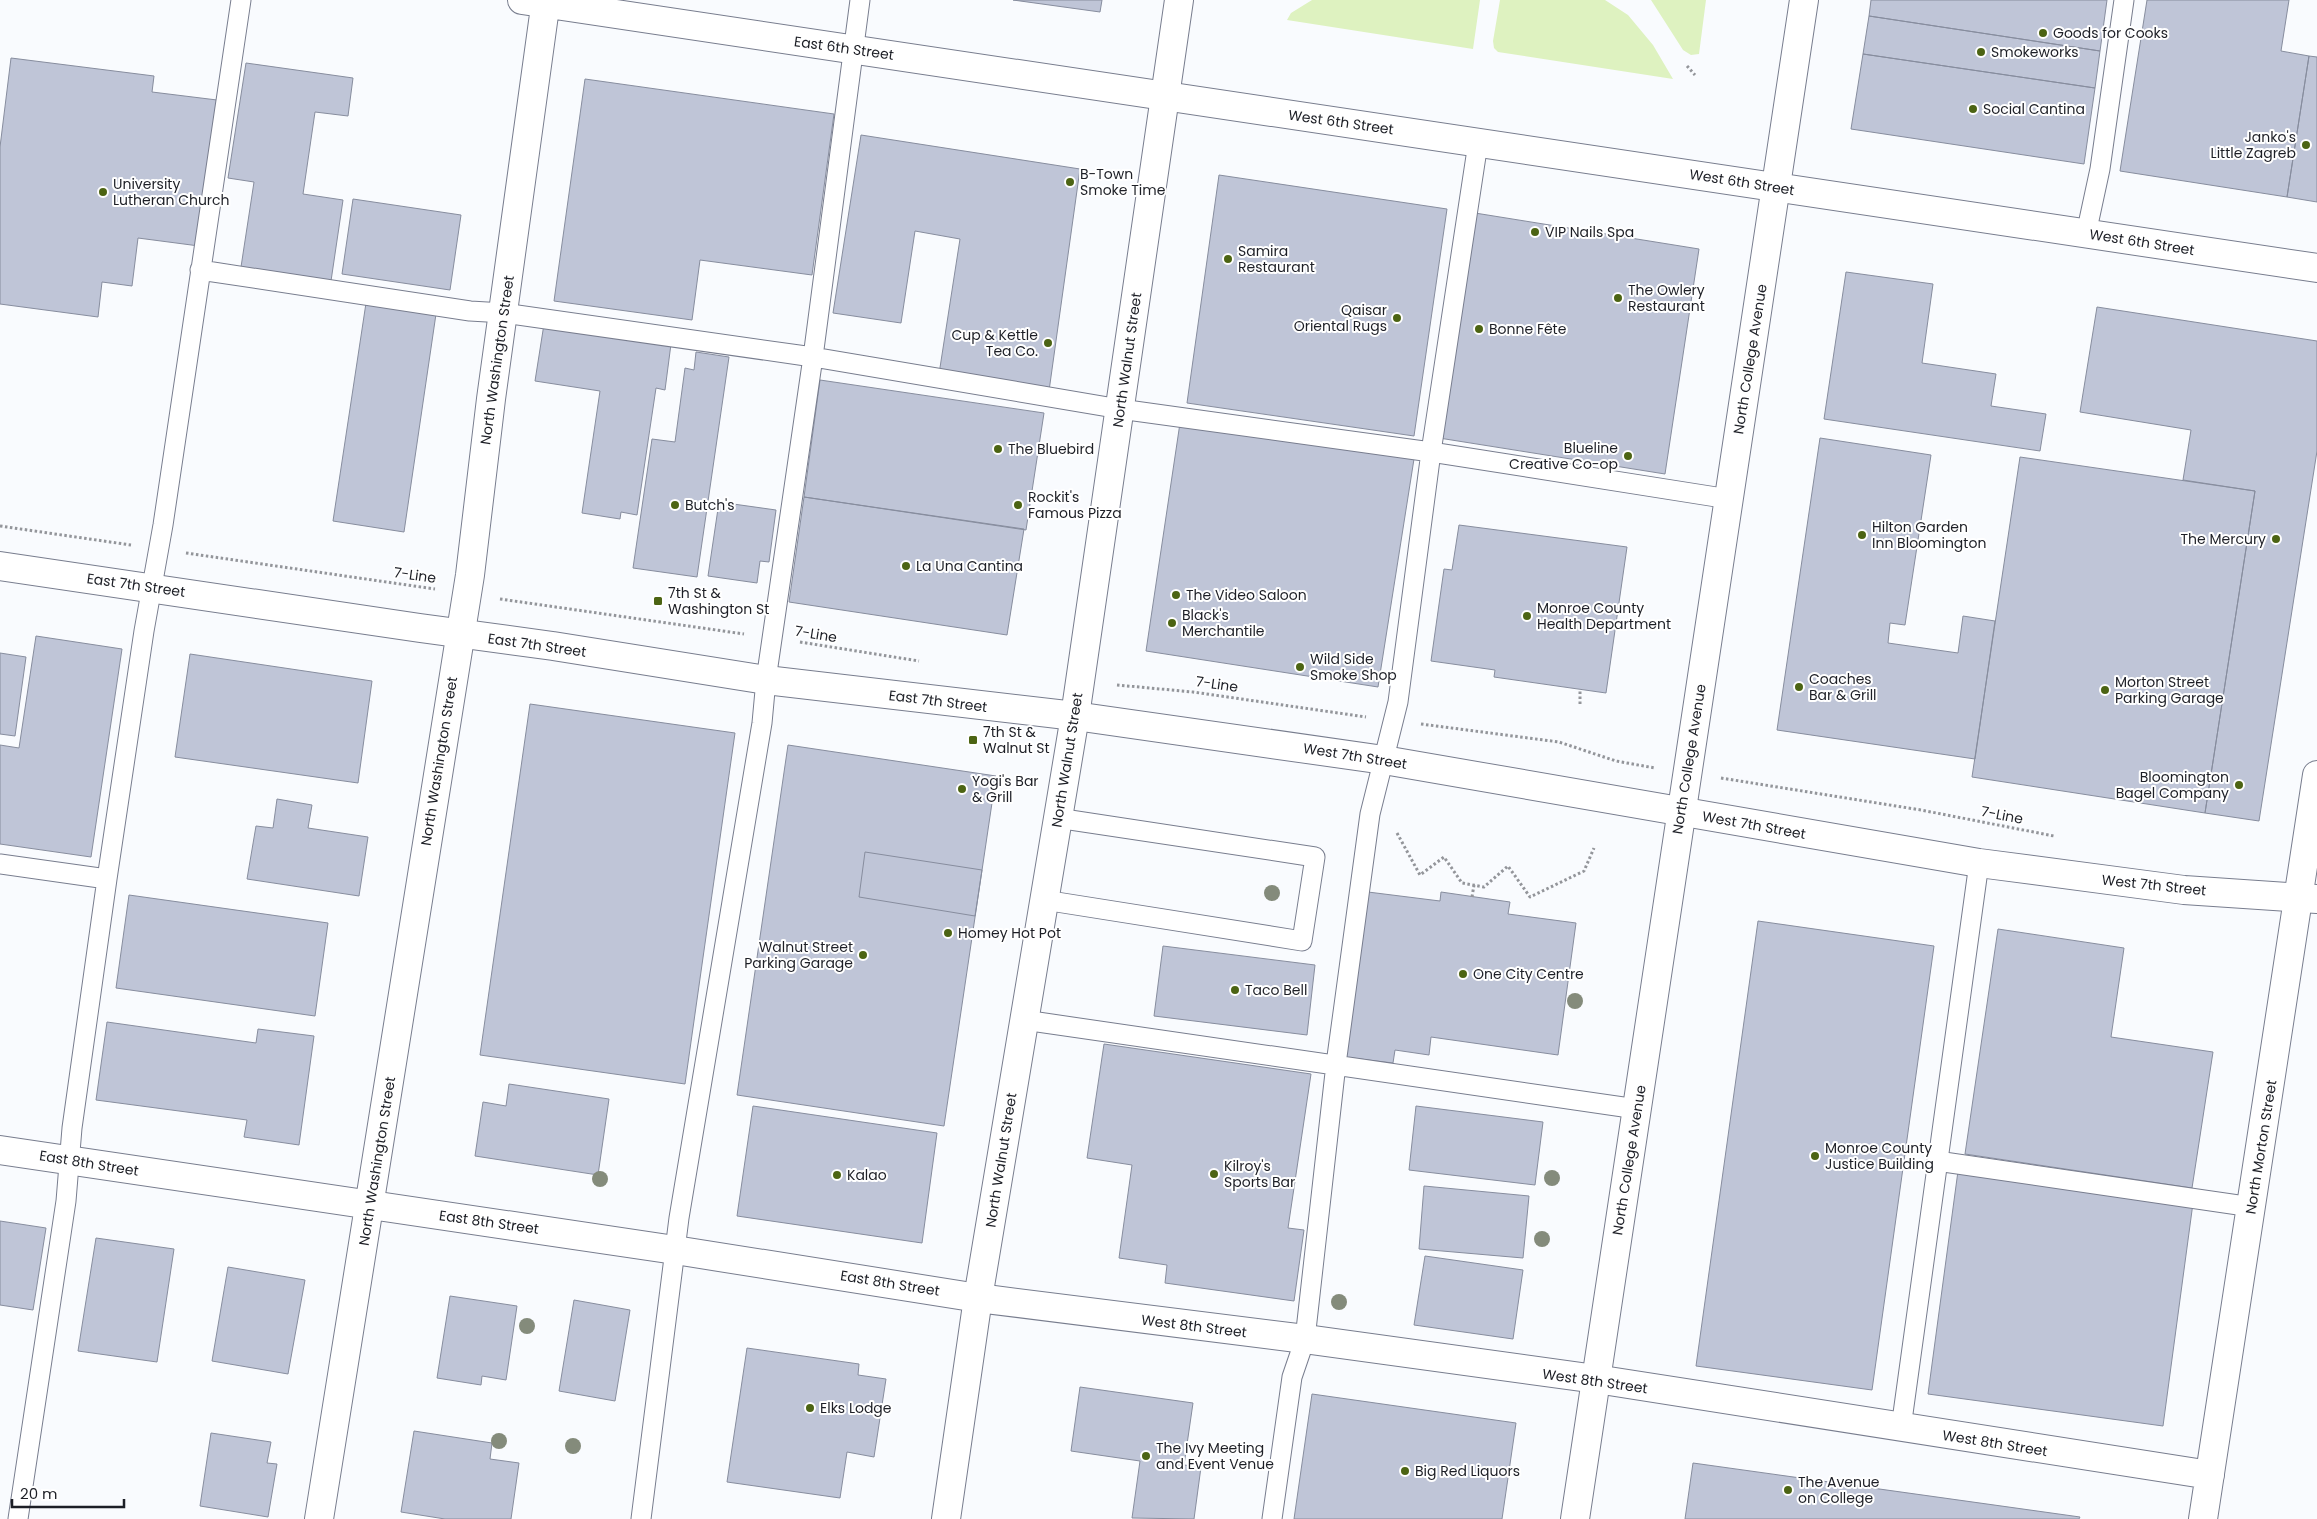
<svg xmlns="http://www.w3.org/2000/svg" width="2317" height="1519" font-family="Poppins,sans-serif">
<rect width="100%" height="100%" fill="#f9fbfe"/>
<path fill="#def2c0" d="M1312 0H1480L1473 49 1287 20 1291 13Z
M1500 0H1605L1628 15 1653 45 1673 79 1498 52 1494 48 1493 41Z
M1651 0H1706L1699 54 1691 55 1683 50Z"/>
<path fill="#bfc5d7" stroke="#878d9e" d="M1013 0H1102L1100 12Z
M1871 0H2107L2100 51 1869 16Z
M2147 0H2289L2281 51 2309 56 2287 197 2120 171Z
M1869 16 2100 51 2095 88 1863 54Z
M1863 54 2095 88 2084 164 1851 129Z
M2309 56 2317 57V202L2287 197Z
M11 58 154 76 152 92 217 100 199 246 138 238 132 286 102 282 98 317 0 304V147Z
M246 63 353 78 348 116 315 112 303 194 343 200 331 281 241 267 254 182 228 178Z
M585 79 834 114 812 275 700 260 692 320 554 301Z
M861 135 1080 169 1049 391 939 374 960 239 915 231 901 323 833 313Z
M1219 175 1447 209 1414 436 1187 403Z
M353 199 461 215 450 290 342 274Z
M1475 213 1699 249 1665 474 1439 438Z
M1846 272 1933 284 1922 363 1996 374 1991 406 2046 414 2040 451 1824 419Z
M366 303 436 314 404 532 333 521Z
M2097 307 2317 341V451L2259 821 2205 813 2255 491 2183 480 2191 430 2080 412Z
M544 324 671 344 665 390 656 388 637 515 621 512 620 519 582 513 600 391 535 381Z
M696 352 729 357 697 577 633 568 652 439 675 442 685 368 694 370Z
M820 380 1044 413 1026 530 804 497Z
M1180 423 1414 459 1378 687 1146 651Z
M1820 438 1931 455 1905 625 1890 623 1888 643 1958 653 1963 616 1995 621 1975 759 1777 730Z
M2020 457 2255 491 2205 813 1972 777Z
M804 497 1024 529 1007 635 789 602Z
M719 502 776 510 769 562 760 561 757 583 708 576Z
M1459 525 1627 547 1606 693 1494 677 1495 670 1431 661 1444 569 1452 570Z
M36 636 122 649 91 857 0 844V745L19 748Z
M0 653 26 657 15 736 0 734Z
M190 654 372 681 358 783 175 757Z
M530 704 735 733 685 1084 480 1055Z
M788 745 996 776 944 1126 737 1095Z
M277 799 312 805 308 828 368 837 359 896 247 879 256 826 273 828Z
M865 852 982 870 975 916 859 897Z
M1368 892 1440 901 1441 892 1510 902 1508 914 1576 923 1558 1055 1431 1037 1429 1055 1395 1050 1393 1063 1344 1057Z
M129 895 328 923 315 1016 116 988Z
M1758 921 1934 946 1872 1390 1696 1366Z
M1998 929 2124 948 2111 1037 2213 1052 2192 1188 1965 1154Z
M1163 946 1315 965 1307 1035 1154 1016Z
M107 1022 256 1043 258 1029 314 1036 299 1145 244 1137 247 1120 96 1100Z
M1104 1044 1311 1074 1288 1228 1304 1230 1294 1301 1165 1283 1167 1265 1119 1258 1132 1165 1087 1158Z
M509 1084 609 1099 598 1175 475 1156 483 1102 506 1106Z
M753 1106 937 1133 922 1243 737 1216Z
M1416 1106 1543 1122 1535 1185 1409 1170Z
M1958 1171 2193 1203 2163 1426 1928 1394Z
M1424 1186 1529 1196 1523 1258 1419 1249Z
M0 1221 46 1228 33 1310 0 1305Z
M96 1238 174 1249 157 1362 78 1351Z
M1425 1256 1523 1270 1513 1339 1414 1325Z
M228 1267 305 1280 288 1374 212 1361Z
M450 1296 517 1306 506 1380 482 1376 481 1385 437 1378Z
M574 1300 630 1310 615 1401 559 1391Z
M747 1348 859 1364 858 1375 886 1379 874 1457 847 1452 840 1498 727 1482Z
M1080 1387 1193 1403 1184 1465 1201 1467 1194 1519 1132 1518 1140 1461 1071 1451Z
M1312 1394 1516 1423 1502 1519H1294Z
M414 1431 492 1443 490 1459 519 1463 511 1519H445L401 1512Z
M211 1433 271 1442 267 1463 277 1464 268 1517 200 1506Z
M1693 1463 2080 1517 2079 1519H1685Z"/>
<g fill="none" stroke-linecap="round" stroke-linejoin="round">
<defs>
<path id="lane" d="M2086 234 2100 169 2124 0
M200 270 470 311 504 313 813 357 1120 409 1431 452 1729 499
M0 864 107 879
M1044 900 1302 941 1315 857 1057 818
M1024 1020 1637 1109
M1937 1161 2252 1207
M1901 1428 1979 863
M18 1519 66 1201 72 1128 107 879 144 631 163 525 241 0
M641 1519 679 1218 762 723 766 680 813 357 860 0
M1272 1519 1292 1377 1305 1339 1336 1064 1370 814 1398 702 1431 452 1478 143"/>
<path id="street" d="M522 0 2317 268
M0 1150 675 1250 978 1298 1305 1339 1596 1379 2210 1475
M319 1519 470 575 491 399 546 0
M2203 1519 2317 775"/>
<path id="secondary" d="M0 566 420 628 553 646 766 680 1075 716 1384 760 1979 863 2184 890 2317 899"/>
<path id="primary" d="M946 1519 978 1298 1075 716 1179 0
M1575 1519 1804 0"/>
</defs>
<use href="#lane" stroke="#787d8e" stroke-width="21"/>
<use href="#street" stroke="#787d8e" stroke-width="30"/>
<use href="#secondary" stroke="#787d8e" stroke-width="30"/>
<use href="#primary" stroke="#787d8e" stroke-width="30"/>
<path stroke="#93959a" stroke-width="3" stroke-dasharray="2.5 2.5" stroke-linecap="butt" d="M1687 66 1695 75
M0 526 131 545
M186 553 435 589
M500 599 744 634
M800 642 919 661
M1117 685 1193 692 1366 717
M1580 704V689
M1421 724 1559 742 1616 761 1655 768
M1721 778 1921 810 2054 836
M1397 833 1420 875 1444 857 1462 883 1484 887 1508 866 1530 897 1584 871 1594 848
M1472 897 1474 885"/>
<use href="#lane" stroke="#fff" stroke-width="19"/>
<use href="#street" stroke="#fff" stroke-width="28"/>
<use href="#secondary" stroke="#fff" stroke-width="28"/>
<use href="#primary" stroke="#fff" stroke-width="28"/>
</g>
<g fill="#848b7b">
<circle cx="1272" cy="893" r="8"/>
<circle cx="1575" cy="1001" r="8"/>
<circle cx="1552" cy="1178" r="8"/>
<circle cx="600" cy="1179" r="8"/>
<circle cx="1542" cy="1239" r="8"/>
<circle cx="1339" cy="1302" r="8"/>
<circle cx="527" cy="1326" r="8"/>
<circle cx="499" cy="1441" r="8"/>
<circle cx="573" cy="1446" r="8"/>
</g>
<g fill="#4c6413" stroke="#fff" stroke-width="2">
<circle cx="2043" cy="33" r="5"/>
<circle cx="1981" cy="52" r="5"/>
<circle cx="1973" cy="109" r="5"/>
<circle cx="2306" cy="145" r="5"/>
<circle cx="1070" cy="182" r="5"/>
<circle cx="103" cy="192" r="5"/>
<circle cx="1535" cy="232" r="5"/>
<circle cx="1228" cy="259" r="5"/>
<circle cx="1618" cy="298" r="5"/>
<circle cx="1397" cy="318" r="5"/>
<circle cx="1479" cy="329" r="5"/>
<circle cx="1048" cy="343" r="5"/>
<circle cx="998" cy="449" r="5"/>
<circle cx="1628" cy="456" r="5"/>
<circle cx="675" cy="505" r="5"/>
<circle cx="1018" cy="505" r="5"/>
<circle cx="1862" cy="535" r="5"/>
<circle cx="2276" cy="539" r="5"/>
<circle cx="906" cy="566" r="5"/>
<circle cx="1176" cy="595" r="5"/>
<rect x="653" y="596" width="10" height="10" rx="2.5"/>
<circle cx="1527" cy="616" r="5"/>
<circle cx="1172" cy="623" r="5"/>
<circle cx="1300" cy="667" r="5"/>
<circle cx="1799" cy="687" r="5"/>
<circle cx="2105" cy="690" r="5"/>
<rect x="968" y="735" width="10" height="10" rx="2.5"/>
<circle cx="2239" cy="785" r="5"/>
<circle cx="962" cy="789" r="5"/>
<circle cx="948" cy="933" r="5"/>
<circle cx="863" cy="955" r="5"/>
<circle cx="1463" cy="974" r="5"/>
<circle cx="1235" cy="990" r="5"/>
<circle cx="1815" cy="1156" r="5"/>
<circle cx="1214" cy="1174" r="5"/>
<circle cx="837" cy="1175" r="5"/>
<circle cx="810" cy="1408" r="5"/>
<circle cx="1146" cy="1456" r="5"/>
<circle cx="1405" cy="1471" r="5"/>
<circle cx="1788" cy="1490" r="5"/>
</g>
<g text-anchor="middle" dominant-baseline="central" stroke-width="4" stroke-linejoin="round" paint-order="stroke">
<g font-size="14" fill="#1d1f26" stroke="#fff" text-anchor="start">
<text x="2053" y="33">Goods for Cooks</text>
<text x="1991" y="52">Smokeworks</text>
<text x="1983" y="109">Social Cantina</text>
<text x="2296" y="137" text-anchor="end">Janko's<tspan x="2296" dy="16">Little Zagreb</tspan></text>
<text x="1080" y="174">B-Town<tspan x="1080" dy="16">Smoke Time</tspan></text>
<text x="113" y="184">University<tspan x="113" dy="16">Lutheran Church</tspan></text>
<text x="1545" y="232">VIP Nails Spa</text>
<text x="1238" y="251">Samira<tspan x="1238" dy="16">Restaurant</tspan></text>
<text x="1628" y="290">The Owlery<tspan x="1628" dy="16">Restaurant</tspan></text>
<text x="1387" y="310" text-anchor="end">Qaisar<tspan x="1387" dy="16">Oriental Rugs</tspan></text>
<text x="1489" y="329">Bonne Fête</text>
<text x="1038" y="335" text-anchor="end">Cup &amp; Kettle<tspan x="1038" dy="16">Tea Co.</tspan></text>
<text x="1618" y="448" text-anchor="end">Blueline<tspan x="1618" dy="16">Creative Co-op</tspan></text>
<text x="1008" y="449">The Bluebird</text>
<text x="1028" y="497">Rockit's<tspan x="1028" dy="16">Famous Pizza</tspan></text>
<text x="685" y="505">Butch's</text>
<text x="1872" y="527">Hilton Garden<tspan x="1872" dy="16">Inn Bloomington</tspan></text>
<text x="2266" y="539" text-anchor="end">The Mercury</text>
<text x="916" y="566">La Una Cantina</text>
<text x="668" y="593">7th St &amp;<tspan x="668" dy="16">Washington St</tspan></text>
<text x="1186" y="595">The Video Saloon</text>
<text x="1537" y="608">Monroe County<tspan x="1537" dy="16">Health Department</tspan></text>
<text x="1182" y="615">Black's<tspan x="1182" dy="16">Merchantile</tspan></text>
<text x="1310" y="659">Wild Side<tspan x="1310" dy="16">Smoke Shop</tspan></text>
<text x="1809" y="679">Coaches<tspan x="1809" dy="16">Bar &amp; Grill</tspan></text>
<text x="2115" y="682">Morton Street<tspan x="2115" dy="16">Parking Garage</tspan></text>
<text x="983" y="732">7th St &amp;<tspan x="983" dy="16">Walnut St</tspan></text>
<text x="2229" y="777" text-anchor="end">Bloomington<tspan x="2229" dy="16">Bagel Company</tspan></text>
<text x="972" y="781">Yogi's Bar<tspan x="972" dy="16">&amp; Grill</tspan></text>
<text x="958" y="933">Homey Hot Pot</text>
<text x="853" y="947" text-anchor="end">Walnut Street<tspan x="853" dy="16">Parking Garage</tspan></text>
<text x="1473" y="974">One City Centre</text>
<text x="1245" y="990">Taco Bell</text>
<text x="1825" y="1148">Monroe County<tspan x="1825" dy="16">Justice Building</tspan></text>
<text x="1224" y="1166">Kilroy's<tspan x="1224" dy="16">Sports Bar</tspan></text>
<text x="847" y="1175">Kalao</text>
<text x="820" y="1408">Elks Lodge</text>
<text x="1156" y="1448">The Ivy Meeting<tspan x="1156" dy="16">and Event Venue</tspan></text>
<text x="1415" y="1471">Big Red Liquors</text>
<text x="1798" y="1482">The Avenue<tspan x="1798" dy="16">on College</tspan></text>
</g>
<g font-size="14" fill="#1d1f26" stroke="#fff">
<text transform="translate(844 48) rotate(8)">East 6th Street</text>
<text transform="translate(1341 122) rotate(8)">West 6th Street</text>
<text transform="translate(1742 182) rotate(9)">West 6th Street</text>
<text transform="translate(2142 242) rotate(9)">West 6th Street</text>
<text transform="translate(1750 359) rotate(-81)">North College Avenue</text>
<text transform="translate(497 360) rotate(-82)">North Washington Street</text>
<text transform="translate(1127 360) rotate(-82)">North Walnut Street</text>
<text transform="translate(415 575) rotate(8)">7-Line</text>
<text transform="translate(136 585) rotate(8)">East 7th Street</text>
<text transform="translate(816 634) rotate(9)">7-Line</text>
<text transform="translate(537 645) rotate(8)">East 7th Street</text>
<text transform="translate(1217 684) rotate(8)">7-Line</text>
<text transform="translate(938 701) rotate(7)">East 7th Street</text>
<text transform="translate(1355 756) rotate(9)">West 7th Street</text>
<text transform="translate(1689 759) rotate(-81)">North College Avenue</text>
<text transform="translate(1067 760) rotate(-81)">North Walnut Street</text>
<text transform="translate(439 761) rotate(-81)">North Washington Street</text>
<text transform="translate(2002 815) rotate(11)">7-Line</text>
<text transform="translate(1754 825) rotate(10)">West 7th Street</text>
<text transform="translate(2154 885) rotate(6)">West 7th Street</text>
<text transform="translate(2261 1147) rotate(-81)">North Morton Street</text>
<text transform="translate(1001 1160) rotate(-81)">North Walnut Street</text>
<text transform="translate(1629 1160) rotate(-81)">North College Avenue</text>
<text transform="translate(377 1161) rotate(-81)">North Washington Street</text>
<text transform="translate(89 1163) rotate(9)">East 8th Street</text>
<text transform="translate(489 1222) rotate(8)">East 8th Street</text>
<text transform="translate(890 1283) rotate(9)">East 8th Street</text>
<text transform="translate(1194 1326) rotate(7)">West 8th Street</text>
<text transform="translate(1595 1381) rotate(8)">West 8th Street</text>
<text transform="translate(1995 1443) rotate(9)">West 8th Street</text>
</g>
</g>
<path d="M12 1499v8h112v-8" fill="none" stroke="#1d1f26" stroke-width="2.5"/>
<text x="20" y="1499" font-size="15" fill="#1d1f26" stroke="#ffffff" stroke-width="4" paint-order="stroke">20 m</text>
</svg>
